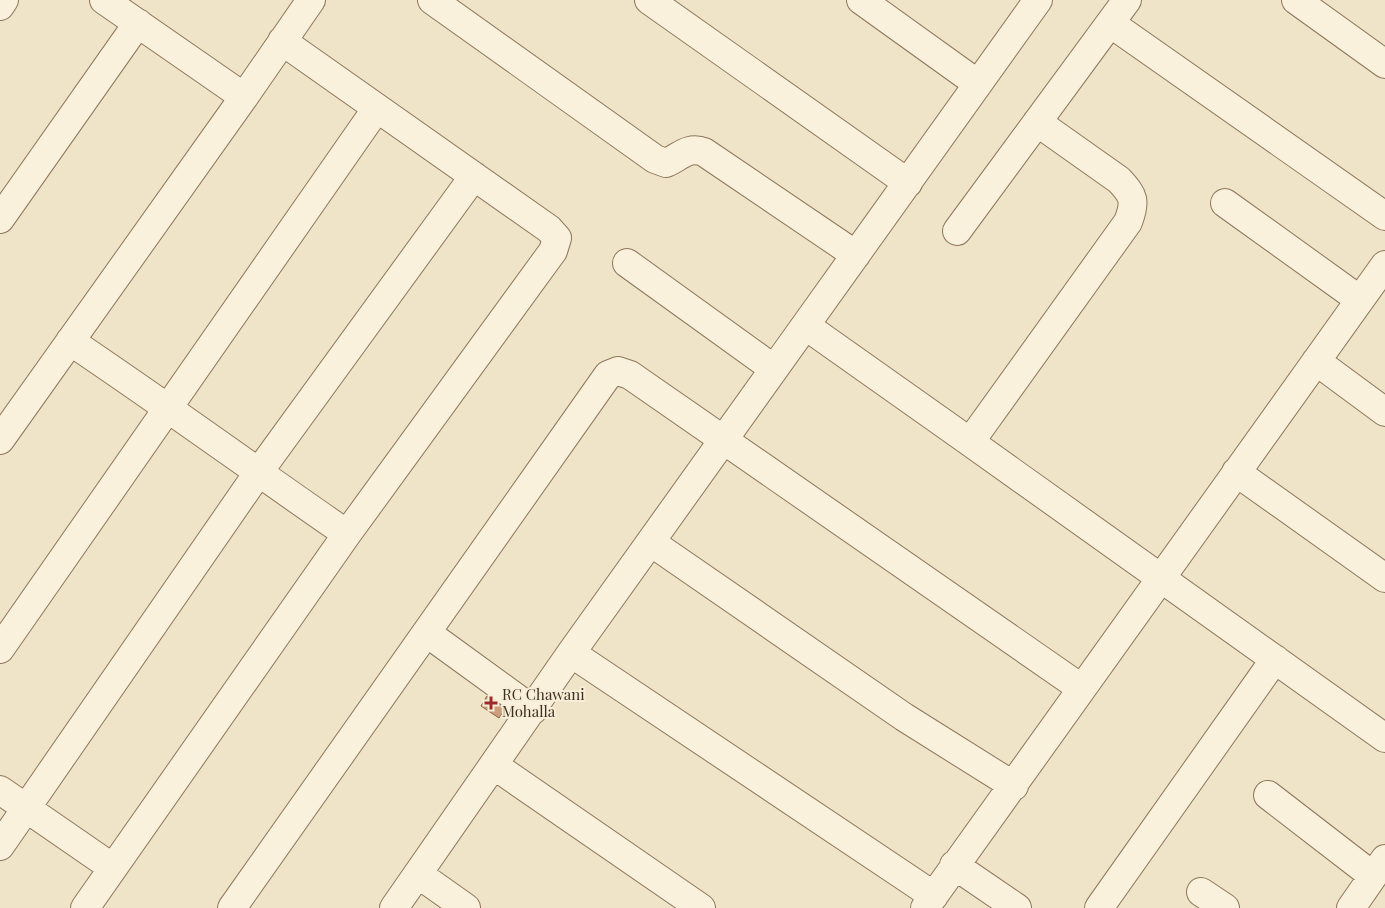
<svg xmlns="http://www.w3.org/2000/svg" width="1385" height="908" font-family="'Playfair Display',serif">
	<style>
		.building { fill: #cf9f7d; stroke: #8d5f41 }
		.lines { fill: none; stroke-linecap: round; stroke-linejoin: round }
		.minor-casing { stroke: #8d765c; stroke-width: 30 }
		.minor { stroke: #faf1dc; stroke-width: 28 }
		.poi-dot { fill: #9e2a2b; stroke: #f7eed8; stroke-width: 2 }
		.labels { text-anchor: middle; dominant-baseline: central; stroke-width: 4; stroke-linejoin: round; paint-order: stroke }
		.poi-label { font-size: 15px; fill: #3d2e20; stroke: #f7eed8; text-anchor: start }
	</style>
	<rect width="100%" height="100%" fill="#f0e4c8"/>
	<path class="building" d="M 487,696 L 506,708 L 499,718 L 481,706 Z"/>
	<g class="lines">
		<g class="minor-casing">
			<path id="minor" d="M 432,0 L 655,159 L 666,163 C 680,157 688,146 704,152 L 856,255
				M 649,0 L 908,183
				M 861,0 L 978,84
				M 1296,0 L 1385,64
				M 0,6 L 4,0
				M 1110,23 L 1385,216
				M 244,97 L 311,0
				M 1037,122 L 1119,180 C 1134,196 1136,201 1128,222 L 970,442 L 1385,738
				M 1225,203 L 1360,300
				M 0,219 L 138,23
				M 957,231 L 1127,0
				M 627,263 L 774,369
				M 806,326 L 970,442
				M 70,341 C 164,404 254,470 347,534
				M 1316,361 L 1385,412
				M 0,440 L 244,97 L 104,0
				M 1236,472 L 1385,578
				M 652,543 L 904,717 L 1014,786
				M 427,633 L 533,710
				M 0,649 L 377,108
				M 571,653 L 934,896
				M 495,766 L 701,908
				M 0,790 L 113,868
				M 1268,795 L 1373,876
				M 0,846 L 258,473 L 474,176
				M 954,865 L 1017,908
				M 418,874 L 466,908
				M 1201,892 L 1225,908
				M 85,908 L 347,534 L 553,251 L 557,238 L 549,229 L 282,41
				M 232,908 L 608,375 L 618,371 L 630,375 L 1081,688
				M 394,908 L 571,653 L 1038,0
				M 925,908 L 1385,265
				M 1099,908 L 1275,659
				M 1351,908 L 1385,859"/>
		</g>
		<use href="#minor" class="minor"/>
	</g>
	<path class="poi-dot" d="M488.5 695.5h5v5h5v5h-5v5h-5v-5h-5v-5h5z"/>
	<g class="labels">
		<g class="poi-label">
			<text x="502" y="694">RC Chawani<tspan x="502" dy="17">Mohalla</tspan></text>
		</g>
	</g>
</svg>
